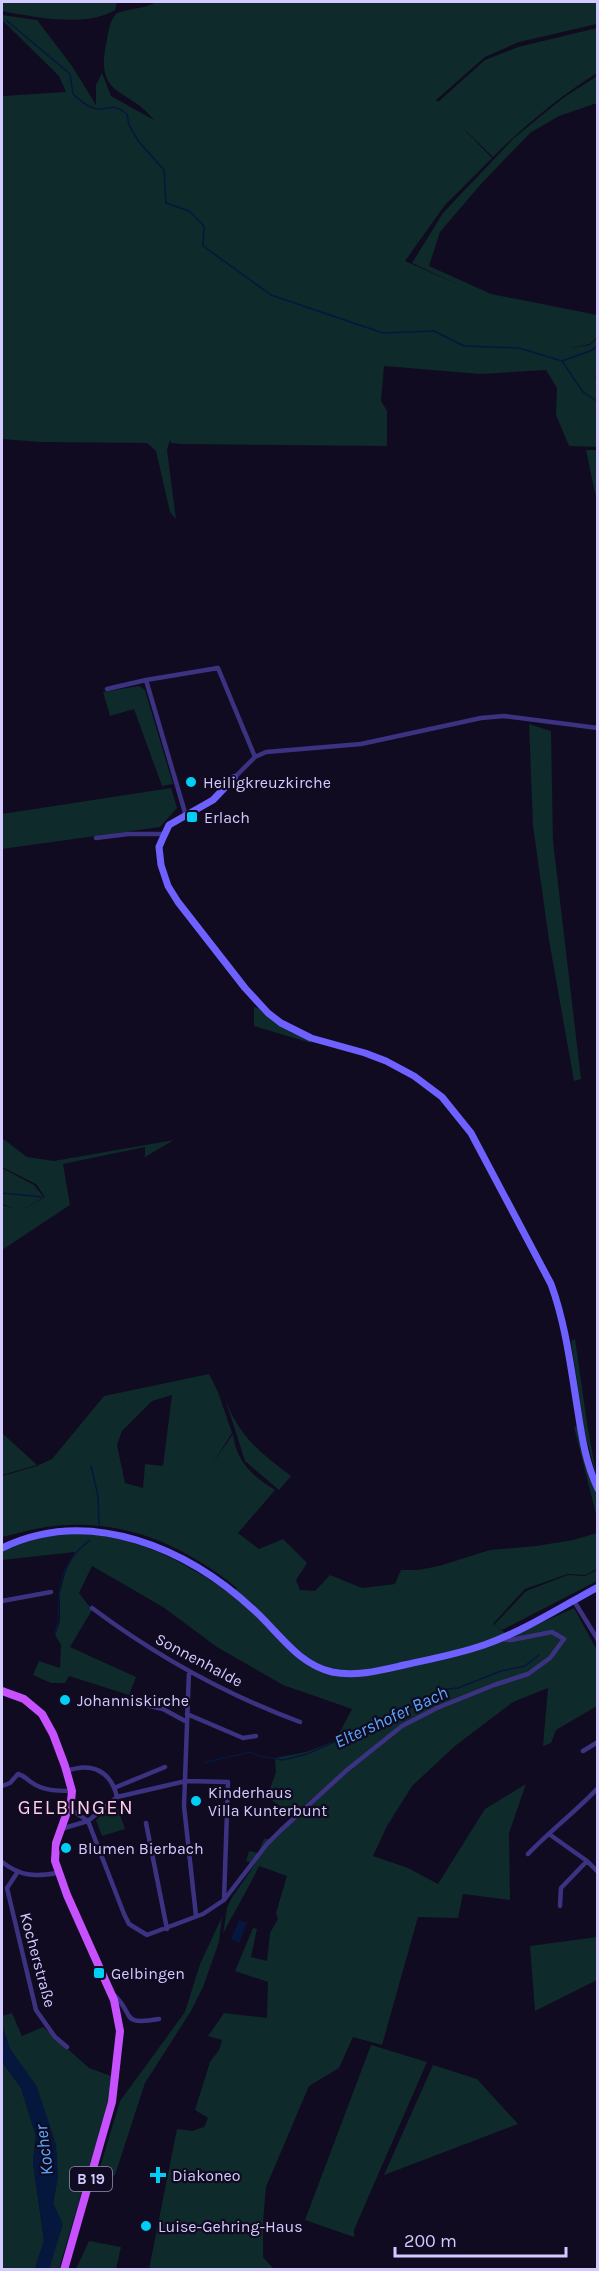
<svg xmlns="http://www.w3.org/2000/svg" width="599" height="2271" font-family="Karla,sans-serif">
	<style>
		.green { fill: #0e2a2a; fill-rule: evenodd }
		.water { fill: #06173e }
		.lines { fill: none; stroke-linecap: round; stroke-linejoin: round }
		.stream { stroke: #06173e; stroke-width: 1.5 }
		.street { stroke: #3b3382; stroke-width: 4.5 }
		.secondary { stroke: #6e61ff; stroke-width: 7 }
		.primary { stroke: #c851ff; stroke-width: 8 }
		.poi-dot { fill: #00cff5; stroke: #100b20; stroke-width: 2 }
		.labels { text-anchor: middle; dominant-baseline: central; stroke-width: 4.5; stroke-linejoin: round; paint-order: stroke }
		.shield { fill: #100b20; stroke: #9891bc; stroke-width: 1.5 }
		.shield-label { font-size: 15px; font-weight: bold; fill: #d3caff }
		.poi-label { font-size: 16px; fill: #d3caff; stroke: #100b20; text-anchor: start }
		.street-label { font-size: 16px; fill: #d3caff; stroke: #100b20 }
		.water-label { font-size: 18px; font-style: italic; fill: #58a8ff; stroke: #100b20 }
		.quarter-label { font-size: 20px; letter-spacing: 1.5px; fill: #ffccea; stroke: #100b20 }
	</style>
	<rect width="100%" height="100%" fill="#100b20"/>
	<path class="green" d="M 2,2 L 117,2 L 115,10 C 85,28 34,17 2,11 Z
		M 156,2 L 597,2 L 597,24 L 519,42 L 485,57 L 436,100 L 438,102 L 485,60 L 518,47 L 597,28 L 597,73 C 559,97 525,125 493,157 L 458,123 L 492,158 L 445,205 L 405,261 L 459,285 L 412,263 L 443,213 L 514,138 L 563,98 L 597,76 L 597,103 L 559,116 L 530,133 L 481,184 L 440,232 L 429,266 L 491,294 L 597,315 L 597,337 L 590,344 L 570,348 L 590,345 L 597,338 L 597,378 L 593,374 L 597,379 L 597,447 L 569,446 L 556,415 L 557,388 L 546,370 L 480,374 L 384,366 L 381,401 L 387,411 L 387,446 L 180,444 L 171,443 L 170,440 L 167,450 L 176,519 L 170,512 L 156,451 L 147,443 L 40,442 L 2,439 L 2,96 L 66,92 L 59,76 L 2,20 L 2,15 L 37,20 L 72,66 L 96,105 L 96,85 L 102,73 L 111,96 L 154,120 C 129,87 93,99 107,40 C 108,33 110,20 116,14 C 123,9 145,9 156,2 Z
		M 586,450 L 597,450 L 597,493 L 595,493 Z
		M 139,686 L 145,690 L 173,784 L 162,786 L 134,709 L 110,716 L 103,692 Z
		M 529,724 L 551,731 L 553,841 L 581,1079 L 574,1081 L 549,940 L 533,826 Z
		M 171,788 L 177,808 L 160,827 L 2,849 L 2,814 Z
		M 254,1007 L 258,1008 L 281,1026 L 292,1033 L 308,1039 L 311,1043 L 254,1026 Z
		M 2,1138 L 27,1157 L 54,1161 L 174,1140 L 145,1157 L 145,1147 L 63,1164 L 70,1205 L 2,1250 L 2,1205 L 15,1209 L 2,1204 L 2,1168 L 34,1185 L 44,1197 L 19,1212 L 45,1197 L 36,1184 L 2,1167 Z
		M 575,1339 L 587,1423 L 597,1479 L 584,1429 L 571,1341 Z
		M 209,1374 L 218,1392 L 232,1433 L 213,1463 L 233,1434 C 236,1461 252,1476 275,1490 L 238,1533 L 259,1549 L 283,1539 L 307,1563 L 296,1580 L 300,1590 L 315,1591 L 330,1575 L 362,1588 L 395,1584 L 401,1570 L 419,1570 L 439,1566 L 490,1550 L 536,1546 L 573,1540 L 597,1533 L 597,1569 L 585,1575 L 568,1574 L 525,1589 L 493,1624 L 494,1625 L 526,1591 L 568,1575 L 585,1576 L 597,1570 L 597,1581 L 502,1630 L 495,1625 L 510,1637 L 574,1608 L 597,1650 L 597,1706 L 556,1730 L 551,1743 L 543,1746 L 548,1688 L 513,1702 L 455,1746 L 412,1786 L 387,1826 L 373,1856 L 408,1868 L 438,1884 L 485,1809 L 526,1784 L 509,1833 L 510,1900 L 463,1894 L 458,1918 L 418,1917 L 382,2045 L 353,2037 L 339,2068 L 309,2086 L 266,2187 L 263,2222 L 263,2257 L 274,2269 L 149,2269 L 177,2129 L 192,2131 L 204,2127 L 208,2118 L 195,2110 L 210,2062 L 219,2050 L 222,2040 L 208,2036 L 224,2013 L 267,2018 L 268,1982 L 235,1971 L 253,1928 L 257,1929 L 251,1957 L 267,1961 L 270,1933 L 278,1919 L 276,1913 L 287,1876 L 259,1866 C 248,1890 235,1910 223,1934 L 227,1908 L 231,1899 L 255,1864 L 246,1861 L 249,1851 L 258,1853 L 264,1839 L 270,1839 L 348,1772 L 344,1771 L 293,1815 L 267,1797 L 276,1772 L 275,1758 L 306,1752 L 335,1741 L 352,1709 L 283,1685 L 217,1647 L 163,1607 L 92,1566 L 79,1593 L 92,1610 L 70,1647 L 136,1677 L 129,1695 L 69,1676 L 65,1683 L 51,1683 L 33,1675 L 39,1661 L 60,1668 L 61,1645 L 55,1635 L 60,1621 L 60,1593 L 65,1573 L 75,1552 L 2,1560 L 2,1551 C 19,1545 36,1537 55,1535 C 121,1528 179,1557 231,1594 L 237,1588 C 180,1543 121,1517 46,1527 C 31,1529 16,1534 2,1537 L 2,1476 L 37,1466 L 52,1459 L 104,1396 ZM 172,1395 L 163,1466 L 145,1464 L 143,1488 L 125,1483 L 117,1445 L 122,1431 L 152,1401 Z
		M 218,1376 C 223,1390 227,1407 235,1420 C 248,1444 270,1460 291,1476 L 279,1490 L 245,1461 Z
		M 578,1426 L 597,1491 L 597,1518 L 574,1427 Z
		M 2,1433 L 37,1465 L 2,1475 Z
		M 116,1803 L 125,1829 L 102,1836 L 96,1820 Z
		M 222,1917 L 219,1942 L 203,1987 L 191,2011 L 145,2083 L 115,2175 L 95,2184 L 120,2101 L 185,2012 L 200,1964 Z
		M 597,1937 L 597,1980 L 535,2011 L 530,1946 Z
		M 12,2013 L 22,2036 L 43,2027 L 89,2068 L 114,2077 L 107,2106 L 59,2269 L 49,2269 L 62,2224 L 53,2203 L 58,2176 L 37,2087 L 10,2049 L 2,2025 L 2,2016 Z
		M 371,2045 L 427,2062 L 354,2230 L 354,2237 L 305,2220 Z
		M 2,2062 L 21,2088 L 36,2136 L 33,2162 L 44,2241 L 35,2269 L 2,2269 Z
		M 433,2065 L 477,2079 L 518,2124 L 384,2175 Z
		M 89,2241 L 121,2247 L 116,2269 L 76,2269 Z"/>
	<path class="water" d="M 239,1920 L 247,1923 L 239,1943 L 231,1939 Z
		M 2,2025 L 10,2049 L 37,2087 L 56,2144 L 58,2176 L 53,2203 L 63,2224 L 49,2269 L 35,2269 L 44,2240 L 33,2162 L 36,2136 L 21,2088 L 2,2061 Z"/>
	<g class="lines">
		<path class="stream" d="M 2,9 L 2,10
			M 6,20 L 70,74 L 73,94 C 80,100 89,109 99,109 C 114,108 113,104 127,114 L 129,125 L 139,142 L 164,170 L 166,203 L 189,211 L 204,226 L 203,246 L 271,295 L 383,333 L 434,331 L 464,346 L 519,348 L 562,361 L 590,351 L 598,346
			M 562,361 L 583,392 L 598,402
			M 2,1193 L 42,1197
			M 91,1466 L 98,1496 L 99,1525
			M 55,1634 C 60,1619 58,1611 59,1597 C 60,1573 71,1554 90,1540
			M 204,1763 C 220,1758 235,1756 251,1752 L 259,1756 L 283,1760 L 307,1754 L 334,1742 L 350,1739 L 393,1713 L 408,1709 L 441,1690 L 458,1688 L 501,1671 L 525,1666 L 539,1655"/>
		<path class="street" d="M 107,689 L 146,680
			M 234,778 L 255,757 L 266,752 L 361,744 L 481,718 L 504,716 L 598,728
			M 186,816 L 146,680 L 218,668 L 255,757
			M 96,838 L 128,834 L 164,834
			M 2,1601 L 51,1592
			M 574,1601 L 598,1640
			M 92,1608 C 155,1655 227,1695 300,1722
			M 189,1671 L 184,1806 L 196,1916
			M 131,1702 L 163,1709 L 187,1722
			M 187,1714 L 243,1738 L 256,1736
			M 583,1751 L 598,1742
			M 67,1771 C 92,1762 111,1771 117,1797
			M 2,1786 L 10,1783 L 18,1774 C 25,1776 26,1779 31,1782 C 43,1791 58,1791 72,1791
			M 114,1788 L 165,1767
			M 70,1809 L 88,1821 L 124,1914 L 129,1924 L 147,1935 L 203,1914 L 224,1900 L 267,1844 L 280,1831 L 347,1770 L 402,1726 L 437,1708 L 494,1685 L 528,1674 L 550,1658 L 564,1639 L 552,1632 L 511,1640 L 502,1639
			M 146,1823 L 167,1929
			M 61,1829 L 88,1821 L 117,1797 L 186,1781 L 228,1782 L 224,1900
			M 549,1834 L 587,1861 L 598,1872
			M 528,1854 C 550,1831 575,1812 598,1788
			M 2,1862 C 20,1876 34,1877 57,1873
			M 17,1873 L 7,1888 L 36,2010 L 55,2037 L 67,2047
			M 560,1906 L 561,1888 L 587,1861
			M 113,1994 C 136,2014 118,2026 159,2019"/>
		<path class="secondary" d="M 234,778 L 213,800 L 169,825 L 162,840 L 159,847 L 161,865 L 168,886 L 178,902 L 245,988 L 268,1013 L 281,1023 L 311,1038 L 365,1053 L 386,1061 L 414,1076 L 442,1097 L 471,1133 L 551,1284 C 566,1325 571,1369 578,1412 C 582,1438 586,1464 598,1489
			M 2,1548 C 90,1505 189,1549 255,1611 C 280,1634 298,1664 332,1672 C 356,1677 382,1670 404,1665 C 431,1659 458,1654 484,1645 C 524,1631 561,1607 598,1587"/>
		<path class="primary" d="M 2,1691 L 24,1699 L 42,1714 L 53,1734 L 65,1766 L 72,1791 L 71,1801 L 56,1843 L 55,1861 L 67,1895 L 114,2000 L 120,2031 L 112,2102 L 64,2270"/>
	</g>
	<g class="poi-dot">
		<circle cx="191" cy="782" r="6"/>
		<rect x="186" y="811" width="12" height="12" rx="3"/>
		<circle cx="65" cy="1700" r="6"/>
		<circle cx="196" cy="1801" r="6"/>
		<circle cx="66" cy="1848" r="6"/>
		<rect x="93" y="1967" width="12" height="12" rx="3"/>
		<path d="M155 2166h6v6h6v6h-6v6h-6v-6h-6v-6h6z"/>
		<circle cx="146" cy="2226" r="6"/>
	</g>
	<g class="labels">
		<rect class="shield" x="70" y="2167" width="42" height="24" rx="4.5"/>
		<g class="shield-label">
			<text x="91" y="2179">B 19</text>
		</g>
		<g class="poi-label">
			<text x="203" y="782">Heiligkreuzkirche</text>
			<text x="204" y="817">Erlach</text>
			<text x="77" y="1700">Johanniskirche</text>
			<text x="208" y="1792">Kinderhaus<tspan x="208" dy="18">Villa Kunterbunt</tspan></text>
			<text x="78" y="1848">Blumen Bierbach</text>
			<text x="111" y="1973">Gelbingen</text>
			<text x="172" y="2175">Diakoneo</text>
			<text x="158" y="2226">Luise-Gehring-Haus</text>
		</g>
		<g class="street-label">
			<text transform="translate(199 1660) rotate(28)">Sonnenhalde</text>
			<text transform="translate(38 1960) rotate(75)">Kocherstraße</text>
		</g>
		<g class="water-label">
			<text transform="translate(391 1717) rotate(-25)">Eltershofer Bach</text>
			<text transform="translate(44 2150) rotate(-97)">Kocher</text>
		</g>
		<g class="quarter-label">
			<text x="76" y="1807">GELBINGEN</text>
		</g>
	</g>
	<rect width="599" height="2271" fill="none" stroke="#d3caff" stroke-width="6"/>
	<path d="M395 2247v9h171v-9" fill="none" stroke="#d3caff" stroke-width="3"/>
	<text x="404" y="2247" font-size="18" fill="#d3caff" stroke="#100b20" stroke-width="4.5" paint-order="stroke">200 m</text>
</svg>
